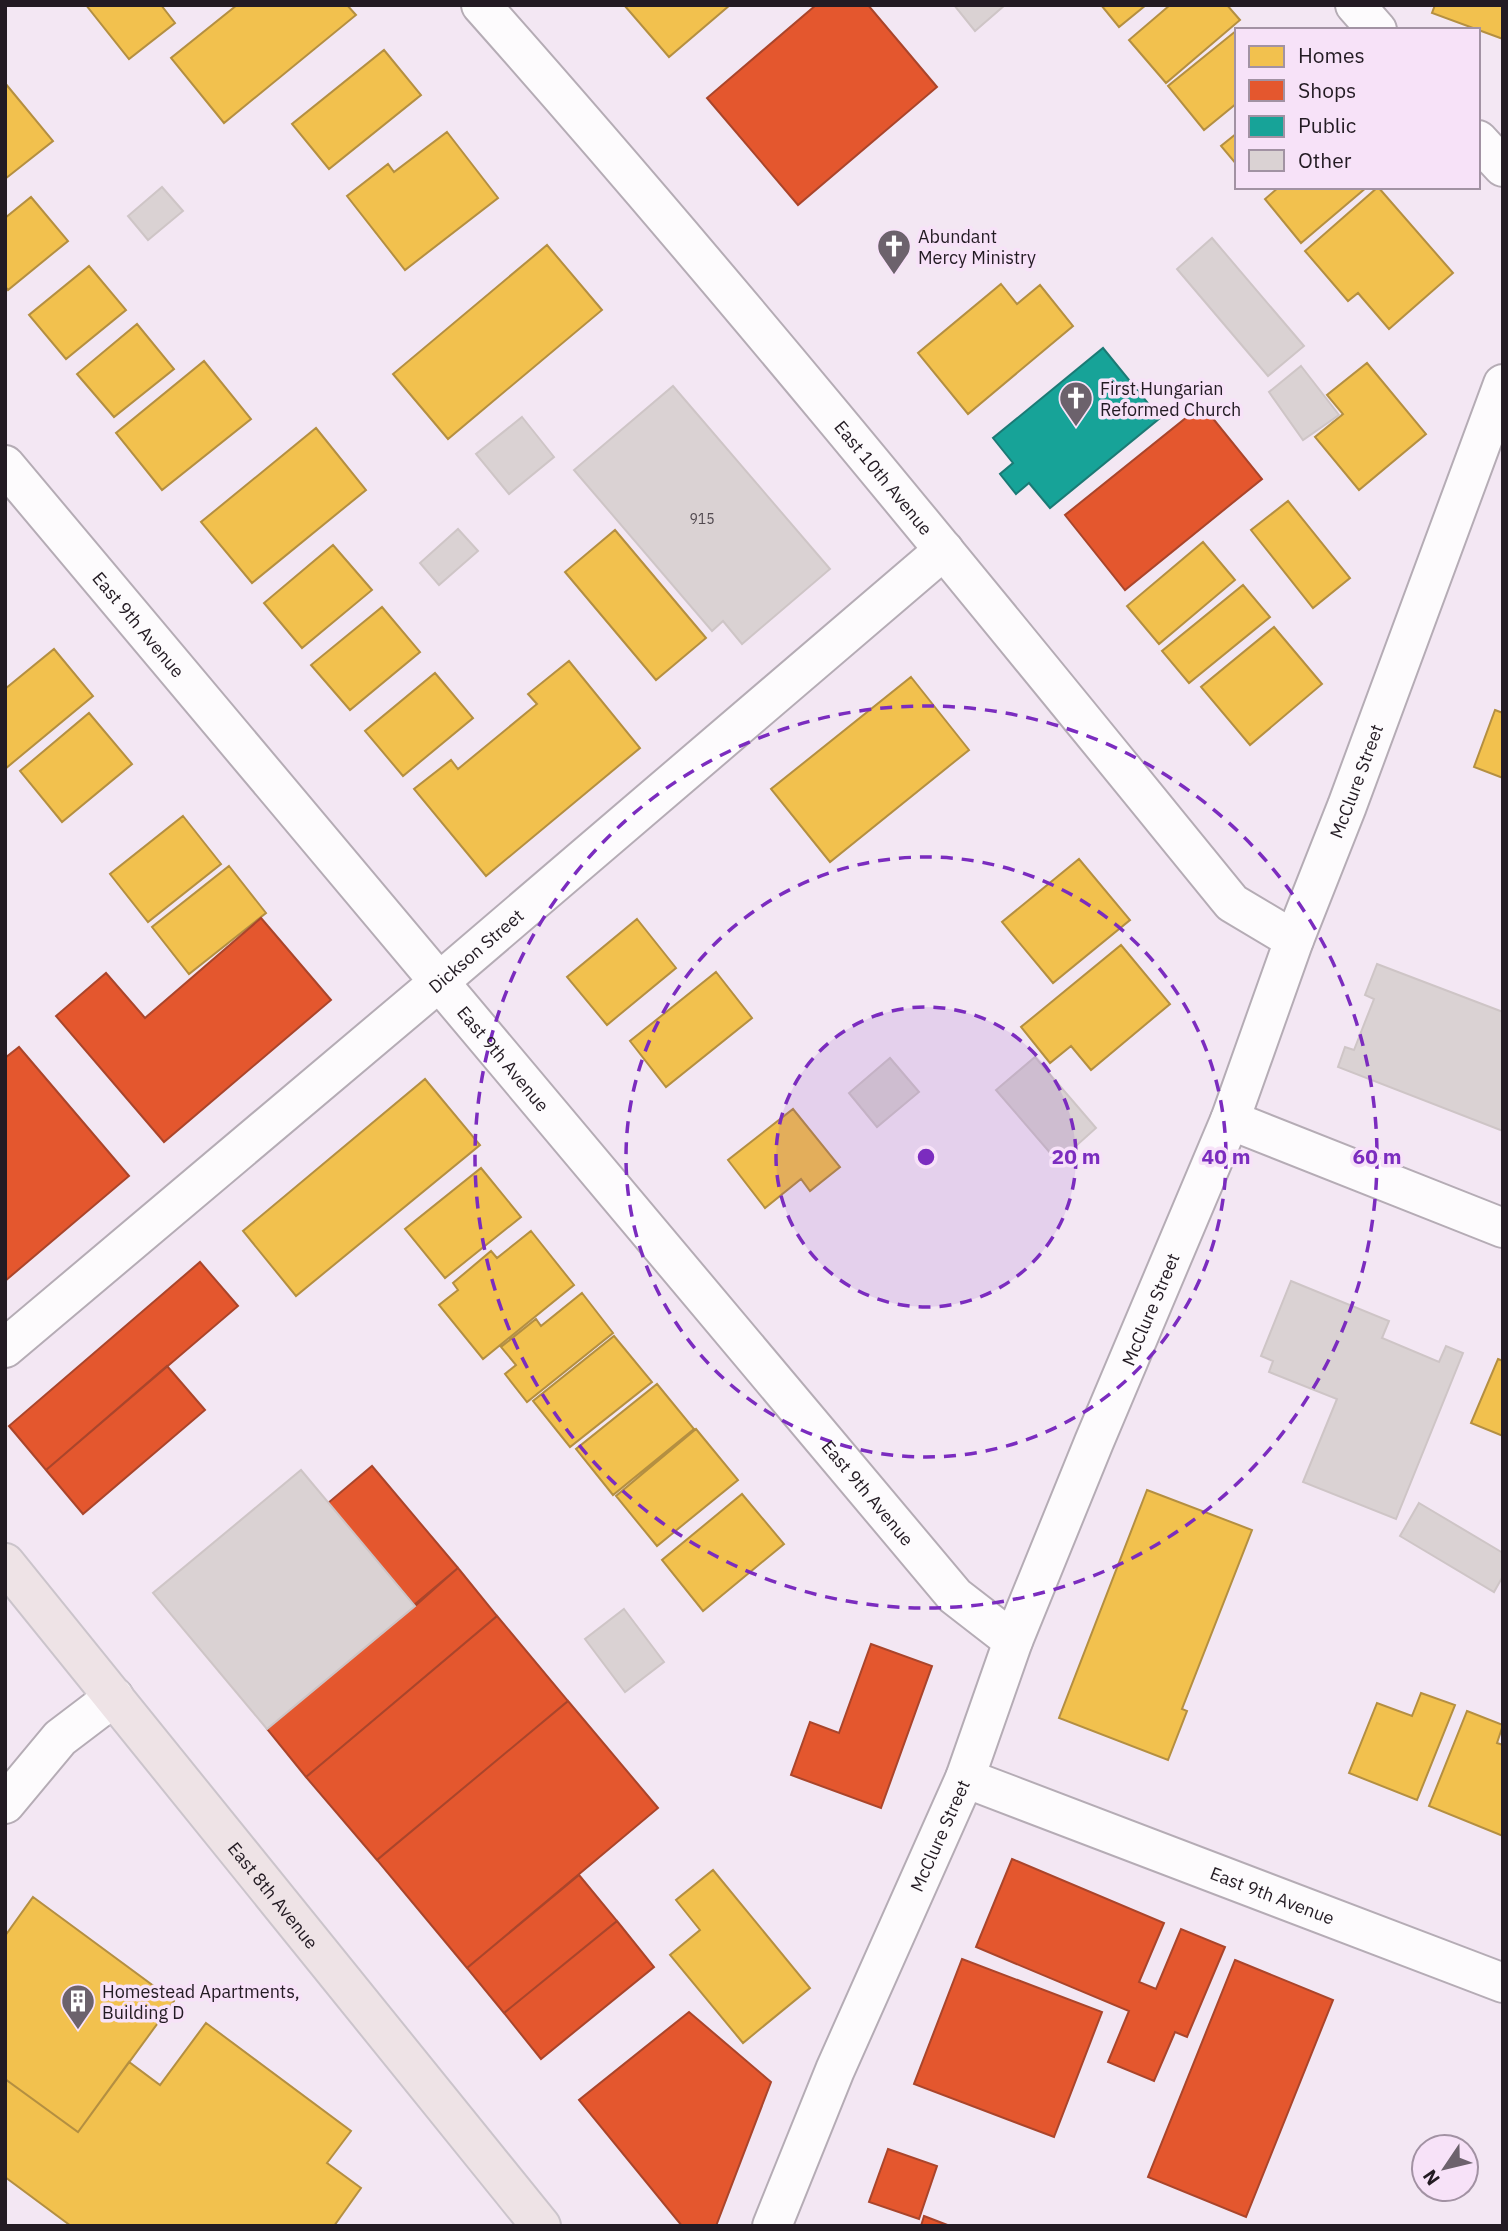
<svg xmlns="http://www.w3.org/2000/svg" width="1508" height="2231" font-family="'IBM Plex Sans',sans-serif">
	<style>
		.homes { fill: #f2c14e; stroke: #b48f41; stroke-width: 2 }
		.shops { fill: #e4572e; stroke: #aa452b; stroke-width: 2 }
		.public { fill: #17a398; stroke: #1b7a75; stroke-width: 2 }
		.building { fill: #dad2d3; stroke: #cec5c6; stroke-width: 2 }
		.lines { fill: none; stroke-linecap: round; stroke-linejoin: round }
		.minor-casing { stroke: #b5acb5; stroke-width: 42 }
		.primary-casing { stroke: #cbc4cb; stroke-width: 42 }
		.minor { stroke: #fdfbfd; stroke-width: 38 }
		.primary { stroke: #eee3e6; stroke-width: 38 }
		.ring { fill: none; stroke: #7b2cbf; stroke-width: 3.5; stroke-dasharray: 12 9 }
		.labels { text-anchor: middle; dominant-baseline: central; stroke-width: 7; stroke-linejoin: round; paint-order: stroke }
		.number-label { font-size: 14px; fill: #51494f }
		.poi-label { font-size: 18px; fill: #231b23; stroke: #f7e2f8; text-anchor: start }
		.street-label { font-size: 18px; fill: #231b23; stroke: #f7e2f8 }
		.centre { fill: #7b2cbf; stroke: #f7e2f8; stroke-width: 3.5 }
		.ring-label { font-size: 21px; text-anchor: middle; font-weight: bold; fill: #7b2cbf; stroke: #f7e2f8; stroke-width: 7; stroke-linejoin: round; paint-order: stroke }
	</style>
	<rect width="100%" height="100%" fill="#f3e7f3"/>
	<path class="homes" d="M 86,5 L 161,5 L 175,23 L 129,59 Z
		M 237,5 L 347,5 L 356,15 L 224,123 L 171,58 Z
		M 624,5 L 730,5 L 669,57 Z
		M 1101,5 L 1146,5 L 1119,27 Z
		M 1170,5 L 1227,5 L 1240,20 L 1166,83 L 1129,40 Z
		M 1435,5 L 1503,5 L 1503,39 L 1432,13 Z
		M 1237,30 L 1237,103 L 1204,130 L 1168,86 Z
		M 384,50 L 421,95 L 329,169 L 292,124 Z
		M 5,83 L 53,141 L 5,179 Z
		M 447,132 L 498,198 L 405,270 L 347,196 L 388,164 L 394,172 Z
		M 1237,133 L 1237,165 L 1221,146 Z
		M 1279,187 L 1367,187 L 1301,243 L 1265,199 Z
		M 1378,187 L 1453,273 L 1389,329 L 1358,293 L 1348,301 L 1305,251 Z
		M 31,197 L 68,241 L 8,290 L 5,286 L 5,218 Z
		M 547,245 L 602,310 L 448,439 L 393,374 Z
		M 89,266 L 126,310 L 66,359 L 29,315 Z
		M 1001,284 L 1017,304 L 1040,285 L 1073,326 L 968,414 L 918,353 Z
		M 137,324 L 174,369 L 114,417 L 77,374 Z
		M 204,361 L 251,419 L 162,490 L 116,433 Z
		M 1367,363 L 1426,434 L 1359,490 L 1315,437 L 1343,414 L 1327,395 Z
		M 316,428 L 366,490 L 252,583 L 201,522 Z
		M 1288,501 L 1350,578 L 1313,608 L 1251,530 Z
		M 615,530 L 706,638 L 656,680 L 565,572 Z
		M 1203,542 L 1235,580 L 1159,644 L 1127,606 Z
		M 333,545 L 372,590 L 302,648 L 264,603 Z
		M 1243,585 L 1270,617 L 1189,683 L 1162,651 Z
		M 382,607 L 420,652 L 350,710 L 311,665 Z
		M 1274,627 L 1322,684 L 1250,745 L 1201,687 Z
		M 54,649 L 93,696 L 5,769 L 5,689 Z
		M 569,661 L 640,748 L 486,876 L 414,789 L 451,760 L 458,769 L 537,704 L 528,694 Z
		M 435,673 L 473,718 L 403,776 L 365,731 Z
		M 911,677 L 969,750 L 830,862 L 771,789 Z
		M 1495,710 L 1503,713 L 1503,778 L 1474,767 Z
		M 89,713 L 132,764 L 62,822 L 20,771 Z
		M 183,816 L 221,864 L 148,922 L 110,874 Z
		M 1079,859 L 1130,920 L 1053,983 L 1002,922 Z
		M 229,866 L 266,913 L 189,974 L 152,927 Z
		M 637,919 L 676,968 L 607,1025 L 567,977 Z
		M 1121,945 L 1170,1004 L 1091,1070 L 1071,1046 L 1050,1063 L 1021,1027 Z
		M 716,972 L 752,1018 L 666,1087 L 630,1041 Z
		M 425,1079 L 480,1145 L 296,1296 L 243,1231 Z
		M 793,1109 L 840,1167 L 810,1191 L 801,1179 L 765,1208 L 728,1160 Z
		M 481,1168 L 521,1217 L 445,1278 L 405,1229 Z
		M 531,1231 L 574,1285 L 483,1359 L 439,1305 L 458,1290 L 453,1283 L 491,1251 L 497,1258 Z
		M 582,1293 L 613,1333 L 527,1402 L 505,1374 L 516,1365 L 501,1347 L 536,1319 L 541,1326 Z
		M 614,1336 L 652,1382 L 570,1447 L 533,1401 Z
		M 1498,1359 L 1503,1361 L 1503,1436 L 1471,1423 Z
		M 657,1384 L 694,1429 L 613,1495 L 576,1449 Z
		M 696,1429 L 738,1480 L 657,1546 L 616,1496 Z
		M 1147,1490 L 1252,1530 L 1182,1709 L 1187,1711 L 1168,1760 L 1059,1718 Z
		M 742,1494 L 784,1544 L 703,1611 L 662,1560 Z
		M 1421,1693 L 1455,1705 L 1417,1800 L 1349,1773 L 1377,1703 L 1412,1716 Z
		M 1467,1711 L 1503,1725 L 1497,1743 L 1503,1745 L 1503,1836 L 1429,1806 Z
		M 713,1870 L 810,1988 L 743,2043 L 670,1955 L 700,1930 L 676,1900 Z
		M 33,1897 L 174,2001 L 78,2132 L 5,2079 L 5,1936 Z
		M 206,2023 L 351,2131 L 327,2163 L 361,2188 L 334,2226 L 71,2226 L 5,2177 L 5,2079 L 78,2132 L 129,2062 L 160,2085 Z"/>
	<path class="shops" d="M 816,5 L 868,5 L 937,87 L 798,205 L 707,98 Z
		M 1202,405 L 1262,479 L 1125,590 L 1065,515 Z
		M 261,918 L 331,1000 L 164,1142 L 56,1016 L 106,973 L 145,1018 Z
		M 19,1047 L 129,1176 L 5,1281 L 5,1058 Z
		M 200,1262 L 238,1306 L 46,1470 L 9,1426 Z
		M 167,1366 L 205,1410 L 83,1514 L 46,1470 Z
		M 372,1466 L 458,1568 L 415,1606 L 328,1503 Z
		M 458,1568 L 497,1616 L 306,1777 L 267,1729 Z
		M 497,1616 L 568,1701 L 377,1860 L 306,1777 Z
		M 871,1644 L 932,1666 L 881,1808 L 791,1775 L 810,1722 L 839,1733 Z
		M 568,1701 L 658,1808 L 467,1968 L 377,1860 Z
		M 1012,1859 L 1164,1923 L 1139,1982 L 1156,1989 L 1181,1929 L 1225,1947 L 1187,2037 L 1175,2032 L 1154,2081 L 1108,2062 L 1129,2011 L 976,1947 Z
		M 579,1875 L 617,1921 L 504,2013 L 467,1968 Z
		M 617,1921 L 654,1967 L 541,2059 L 504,2013 Z
		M 962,1959 L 1102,2012 L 1054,2137 L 914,2084 Z
		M 1235,1960 L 1333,2000 L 1246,2217 L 1148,2177 Z
		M 689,2012 L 771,2082 L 716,2226 L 682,2226 L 579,2100 Z
		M 888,2149 L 937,2166 L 919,2219 L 869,2202 Z
		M 924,2216 L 950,2226 L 921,2226 Z"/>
	<path class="public" d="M 1103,348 L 1160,418 L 1050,508 L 1029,483 L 1016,494 L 1000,474 L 1013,463 L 993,438 Z"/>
	<path class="building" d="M 954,5 L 1005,5 L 975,31 Z
		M 162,187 L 183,211 L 148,240 L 128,216 Z
		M 1212,238 L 1304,346 L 1268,376 L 1177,269 Z
		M 1301,366 L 1339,415 L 1303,440 L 1269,392 Z
		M 673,386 L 830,569 L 742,644 L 723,621 L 712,631 L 574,470 Z
		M 522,417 L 554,457 L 509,494 L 476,454 Z
		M 458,529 L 478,551 L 439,585 L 420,563 Z
		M 1377,964 L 1503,1012 L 1503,1131 L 1338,1067 L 1345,1047 L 1354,1050 L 1374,999 L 1365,995 Z
		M 1035,1057 L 1096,1128 L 1058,1162 L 996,1090 Z
		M 890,1058 L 919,1092 L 877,1127 L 849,1093 Z
		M 1291,1281 L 1389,1321 L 1382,1338 L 1439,1362 L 1446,1346 L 1463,1353 L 1396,1519 L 1303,1482 L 1337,1399 L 1269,1372 L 1273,1361 L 1261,1356 Z
		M 301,1470 L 415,1606 L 267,1729 L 153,1593 Z
		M 1419,1503 L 1503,1553 L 1503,1576 L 1494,1592 L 1400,1536 Z
		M 624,1609 L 664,1662 L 625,1692 L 585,1639 Z"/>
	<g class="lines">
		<g class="minor-casing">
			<g id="minor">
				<path id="s1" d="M 481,5 C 740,297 985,600 1232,903 L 1294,940"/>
				<path d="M 1355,5 L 1377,30"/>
				<path d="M 1478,140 L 1503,167"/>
				<path id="s2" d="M 5,465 L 955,1596 L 1013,1641"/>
				<path d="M 1230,1120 L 1503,1228"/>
				<path id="s3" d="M 5,1348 L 439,982 L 944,550"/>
				<path id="s4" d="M 965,1778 L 1503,1983"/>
				<path d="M 5,1804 L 60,1738 L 114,1697"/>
				<path id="s5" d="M 772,2226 L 835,2070 L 965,1778 L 1013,1641 L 1094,1442 L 1230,1120 L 1294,940 L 1347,806 L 1503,384"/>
			</g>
		</g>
		<g class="primary-casing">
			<g id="primary">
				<path id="s6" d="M 5,1563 L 541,2226"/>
			</g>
		</g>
		<use href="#minor" class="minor"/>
		<use href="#primary" class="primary"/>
	</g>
	<circle cx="926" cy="1157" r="150" fill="#7b2cbf" fill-opacity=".12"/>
	<g class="ring">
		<circle cx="926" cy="1157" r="150"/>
		<circle cx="926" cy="1157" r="300"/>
		<circle cx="926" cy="1157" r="451"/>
	</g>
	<defs>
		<g id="church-pin" transform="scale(1.75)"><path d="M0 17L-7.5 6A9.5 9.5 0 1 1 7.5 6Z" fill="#6c626c" stroke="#f7e2f8"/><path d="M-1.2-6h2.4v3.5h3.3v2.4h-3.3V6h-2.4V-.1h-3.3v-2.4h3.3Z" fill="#fff"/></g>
		<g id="building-pin" transform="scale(1.75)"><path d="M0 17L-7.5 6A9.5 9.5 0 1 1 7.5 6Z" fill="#6c626c" stroke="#f7e2f8"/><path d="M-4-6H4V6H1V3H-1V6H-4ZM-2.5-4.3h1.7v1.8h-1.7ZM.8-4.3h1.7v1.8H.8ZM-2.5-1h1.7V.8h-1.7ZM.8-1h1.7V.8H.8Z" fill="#fff"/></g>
	</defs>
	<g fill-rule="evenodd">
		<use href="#church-pin" x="894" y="246"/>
		<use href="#church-pin" x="1076" y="398"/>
		<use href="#building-pin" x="78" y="2001"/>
	</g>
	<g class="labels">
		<g class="number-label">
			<text x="702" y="519">915</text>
		</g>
		<g class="poi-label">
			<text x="918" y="236">Abundant<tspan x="918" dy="21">Mercy Ministry</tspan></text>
			<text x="1100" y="388">First Hungarian<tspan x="1100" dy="21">Reformed Church</tspan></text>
			<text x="102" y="1991">Homestead Apartments,<tspan x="102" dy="21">Building D</tspan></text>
		</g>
		<g class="street-label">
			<text stroke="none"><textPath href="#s1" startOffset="621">East 10th Avenue</textPath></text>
			<text stroke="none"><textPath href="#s2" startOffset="208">East 9th Avenue</textPath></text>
			<text stroke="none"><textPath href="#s5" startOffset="1559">McClure Street</textPath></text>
			<text stroke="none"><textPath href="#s3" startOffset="616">Dickson Street</textPath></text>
			<text stroke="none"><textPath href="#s2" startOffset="775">East 9th Avenue</textPath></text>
			<text stroke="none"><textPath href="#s5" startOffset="992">McClure Street</textPath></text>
			<text stroke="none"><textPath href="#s2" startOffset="1342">East 9th Avenue</textPath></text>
			<text stroke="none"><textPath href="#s5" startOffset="425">McClure Street</textPath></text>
			<text stroke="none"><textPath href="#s6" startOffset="427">East 8th Avenue</textPath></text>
			<text stroke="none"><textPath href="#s4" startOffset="329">East 9th Avenue</textPath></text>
		</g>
	</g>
	<circle cx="926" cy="1157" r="10" class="centre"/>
	<g class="ring-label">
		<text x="1076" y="1164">20 m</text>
		<text x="1226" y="1164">40 m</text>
		<text x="1377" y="1164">60 m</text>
	</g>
	<rect width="1508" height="2231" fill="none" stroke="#231b23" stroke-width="14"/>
	<rect x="1235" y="28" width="245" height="161" fill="#f7e2f8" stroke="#a292a3" stroke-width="2"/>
	<rect x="1249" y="46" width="35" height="21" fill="#f2c14e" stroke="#a292a3" stroke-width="2"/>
	<text x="1298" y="63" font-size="21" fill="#231b23">Homes</text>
	<rect x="1249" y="80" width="35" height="21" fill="#e4572e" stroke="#a292a3" stroke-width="2"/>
	<text x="1298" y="98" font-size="21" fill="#231b23">Shops</text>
	<rect x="1249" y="116" width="35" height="21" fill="#17a398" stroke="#a292a3" stroke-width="2"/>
	<text x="1298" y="133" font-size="21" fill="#231b23">Public</text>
	<rect x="1249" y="150" width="35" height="21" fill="#dad2d3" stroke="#a292a3" stroke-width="2"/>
	<text x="1298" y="168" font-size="21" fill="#231b23">Other</text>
	<g transform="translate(1445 2168) rotate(235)"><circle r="33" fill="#f7e2f8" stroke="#a292a3" stroke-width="2"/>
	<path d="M0-5L12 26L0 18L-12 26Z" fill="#6c626c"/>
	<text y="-10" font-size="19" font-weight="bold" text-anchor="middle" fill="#231b23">N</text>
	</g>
</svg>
